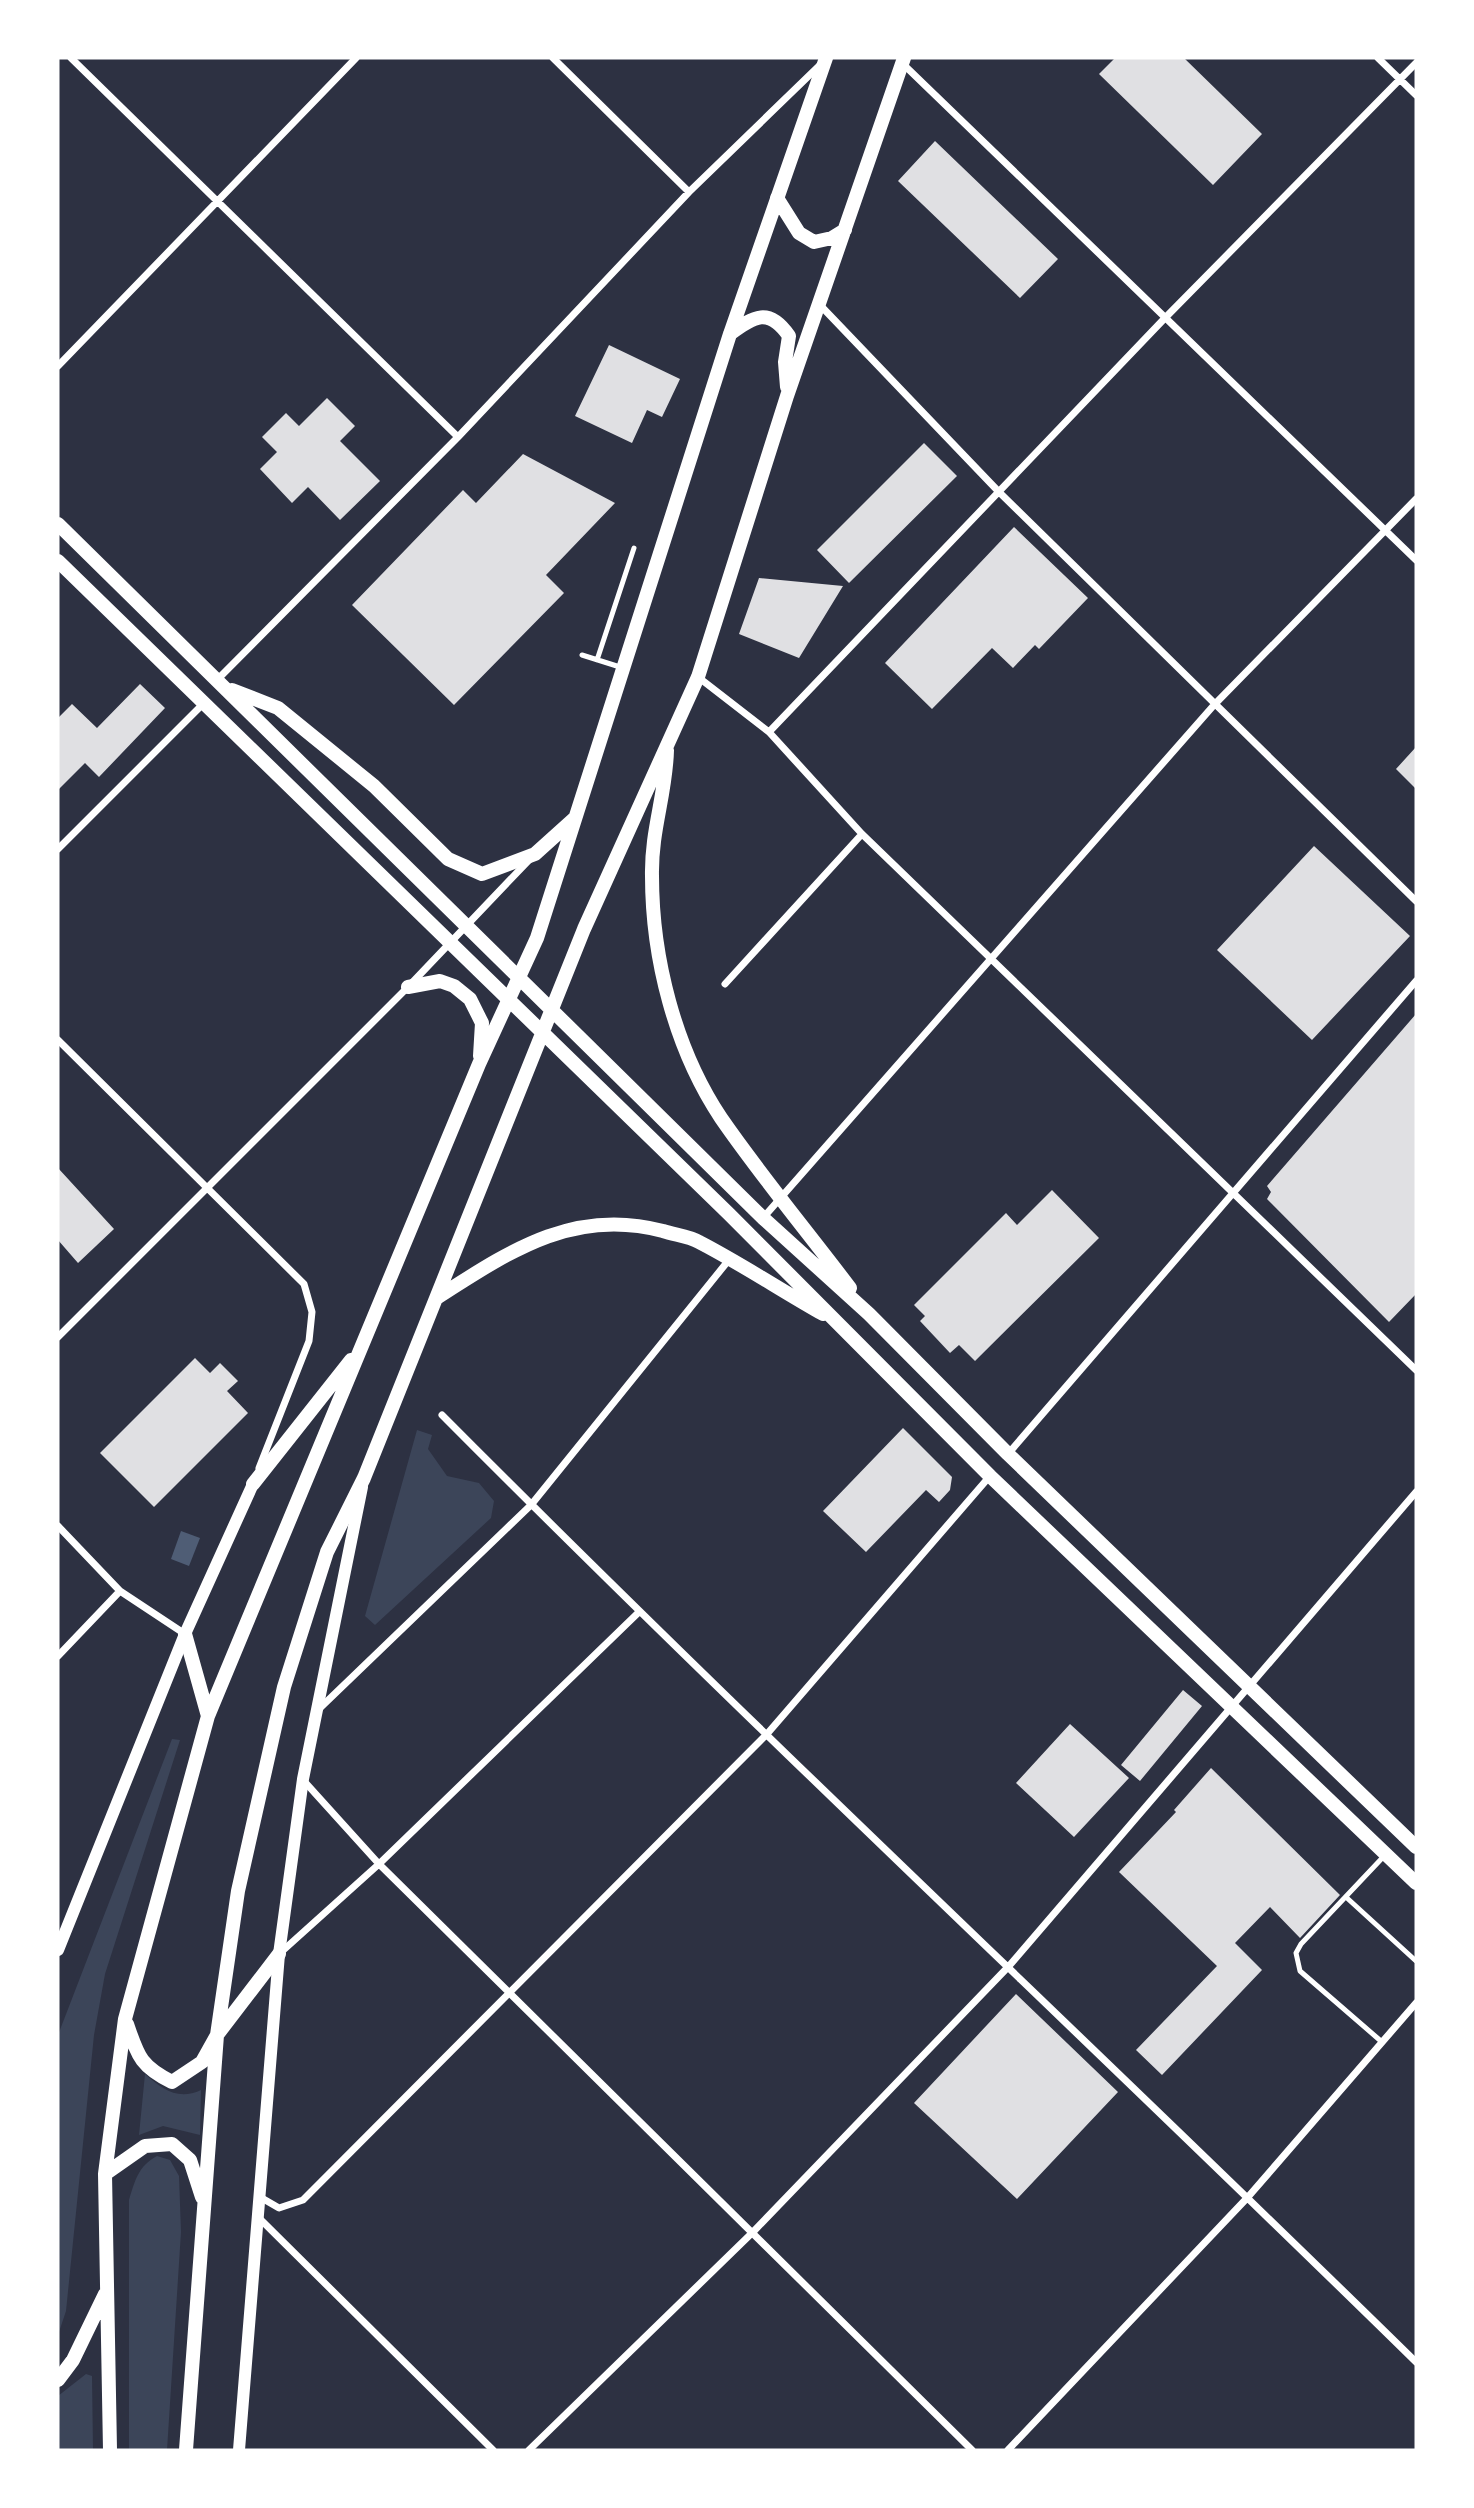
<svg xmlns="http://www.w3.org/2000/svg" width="1474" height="2508" font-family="Lora,serif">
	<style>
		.green { fill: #3c4559 }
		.water { fill: #4f5d75 }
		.building { fill: #e0e0e3 }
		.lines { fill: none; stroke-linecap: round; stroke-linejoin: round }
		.service { stroke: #fff; stroke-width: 5 }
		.minor { stroke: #fff; stroke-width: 7 }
		.tertiary { stroke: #fff; stroke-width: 12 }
		.secondary { stroke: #fff; stroke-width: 14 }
	</style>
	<rect width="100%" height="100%" fill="#2d3142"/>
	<path class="green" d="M 417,1430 L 432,1435 L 428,1449 L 447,1476 L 479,1483 L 494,1501 L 491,1518 L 375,1625 L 365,1616 Z
		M 172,1739 L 180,1740 L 105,1974 L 94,2035 L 66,2311 L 58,2335 L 58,2035 Z
		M 145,2074 C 162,2089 178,2101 201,2090 L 200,2135 L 163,2126 L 139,2135 Z
		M 157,2156 L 170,2160 L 179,2176 L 181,2232 L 167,2450 L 129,2450 L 129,2200 C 135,2181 138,2166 157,2156 Z
		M 86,2374 L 92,2376 L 93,2450 L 58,2450 L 58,2396 Z"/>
	<path class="water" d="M 181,1531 L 200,1538 L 189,1566 L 171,1559 Z"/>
	<path class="building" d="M 1115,58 L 1184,58 L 1262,134 L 1213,185 L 1099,74 Z
		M 935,141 L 1058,259 L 1020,298 L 898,181 Z
		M 609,345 L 680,379 L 662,417 L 647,410 L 632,443 L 575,416 Z
		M 327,398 L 355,426 L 340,441 L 380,481 L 340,520 L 308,487 L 292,503 L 260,469 L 277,452 L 262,437 L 286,413 L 299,426 Z
		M 924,443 L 957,476 L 849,583 L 817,550 Z
		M 523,454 L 615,503 L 546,575 L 564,593 L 454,705 L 352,605 L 463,490 L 476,503 Z
		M 1014,527 L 1088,598 L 1039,649 L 1035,645 L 1013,668 L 992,648 L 932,709 L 885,663 Z
		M 759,578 L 843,586 L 799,658 L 739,634 Z
		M 140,684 L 165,708 L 99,777 L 85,763 L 58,790 L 58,718 L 72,704 L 97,728 Z
		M 1416,747 L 1416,789 L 1396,769 Z
		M 1314,846 L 1410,936 L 1312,1040 L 1217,950 Z
		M 1416,1014 L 1416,1294 L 1389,1322 L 1267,1199 L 1271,1192 L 1267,1186 Z
		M 58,1168 L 114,1229 L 78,1263 L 58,1240 Z
		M 1052,1190 L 1099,1238 L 975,1361 L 959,1345 L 950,1353 L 920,1321 L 925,1316 L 914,1305 L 1006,1213 L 1017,1225 Z
		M 195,1358 L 210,1373 L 220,1363 L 238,1381 L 227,1391 L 248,1413 L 154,1507 L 100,1453 Z
		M 903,1428 L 952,1477 L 950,1490 L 939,1502 L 926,1490 L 866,1552 L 823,1511 Z
		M 1183,1690 L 1202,1706 L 1140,1781 L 1121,1765 Z
		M 1070,1724 L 1129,1778 L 1074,1837 L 1016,1783 Z
		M 1211,1768 L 1340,1895 L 1300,1938 L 1270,1907 L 1235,1943 L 1262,1970 L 1162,2075 L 1136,2050 L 1217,1966 L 1119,1872 L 1176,1812 L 1174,1810 Z
		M 1016,1994 L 1118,2092 L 1017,2199 L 914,2103 Z"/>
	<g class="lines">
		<path class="service" d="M 582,655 L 620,667
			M 597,660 L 634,548
			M 1347,1898 L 1416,1961
			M 1382,2042 L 1300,1971 L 1296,1953 L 1301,1944 L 1386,1854"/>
		<path class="minor" d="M 71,58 L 458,437
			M 553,58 L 689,192
			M 1378,58 L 1416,95
			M 903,64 L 1416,560
			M 820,305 L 999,492 L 1416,901
			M 58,366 L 356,58
			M 698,677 L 769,732 L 862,834 L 1416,1370
			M 217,680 L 458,437 L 689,192 L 820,65
			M 769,732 L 1164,319 L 1416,63
			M 58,849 L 204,703
			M 725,984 L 862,834
			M 58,1040 L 304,1284 L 312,1312 L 309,1341 L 259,1468
			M 763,1218 L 1214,705 L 1416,499
			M 58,1337 L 408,987 L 529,860
			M 442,1415 C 761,1736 1093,2045 1416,2362
			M 1008,1454 L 1416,981
			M 58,1526 L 120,1591 L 185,1634
			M 58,1656 L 120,1591
			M 320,1708 L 531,1505 L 728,1261
			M 303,1780 L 379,1864 L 972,2450
			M 279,1954 L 379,1864 L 639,1612
			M 260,2197 L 279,2208 L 303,2200 L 767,1734 L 990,1476
			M 258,2217 L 493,2450
			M 529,2450 L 753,2232 L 1009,1966 L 1416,1492
			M 1008,2450 L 1248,2197 L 1416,2003"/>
		<path class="tertiary" d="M 58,1950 L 185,1634 L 253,1484
			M 239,2450 L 279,1954 L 303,1779 L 362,1487"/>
		<path class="secondary" d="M 777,198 L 799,233 L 814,242 L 832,238 L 845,230
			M 730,334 C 754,316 769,307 789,336 L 785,362 L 787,387
			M 58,524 L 763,1218 L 869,1314 L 1008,1454 L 1416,1847
			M 58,561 L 729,1214 L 990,1476 L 1416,1883
			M 232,690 L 278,708 L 374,786 L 448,859 L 482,874 L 535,854 L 575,818
			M 667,750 C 666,794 651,830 652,876 C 652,958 675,1049 721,1118 C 761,1176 807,1231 850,1288
			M 408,987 L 440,981 L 454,986 L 470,999 L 482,1023 L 480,1056
			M 438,1297 C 510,1251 574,1207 663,1231 C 675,1235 689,1236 699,1242 C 740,1263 782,1291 823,1314
			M 253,1484 L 351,1360
			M 185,1634 L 208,1716
			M 127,2024 C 138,2056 140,2066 172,2082 L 202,2062 L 217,2035 L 279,1954
			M 105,2174 L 145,2146 L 172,2144 L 190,2160 L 202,2197
			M 58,2380 L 73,2360 L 105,2294
			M 110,2450 L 105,2174 L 125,2019 L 208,1716 L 479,1064 L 537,938 L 730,334 L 826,58
			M 186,2450 L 217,2035 L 238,1891 L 284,1687 L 327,1552 L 364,1478 L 584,929 L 698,677 L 787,396 L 904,58"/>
	</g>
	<rect width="1474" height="2508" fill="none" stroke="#ffffff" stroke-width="119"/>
</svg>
